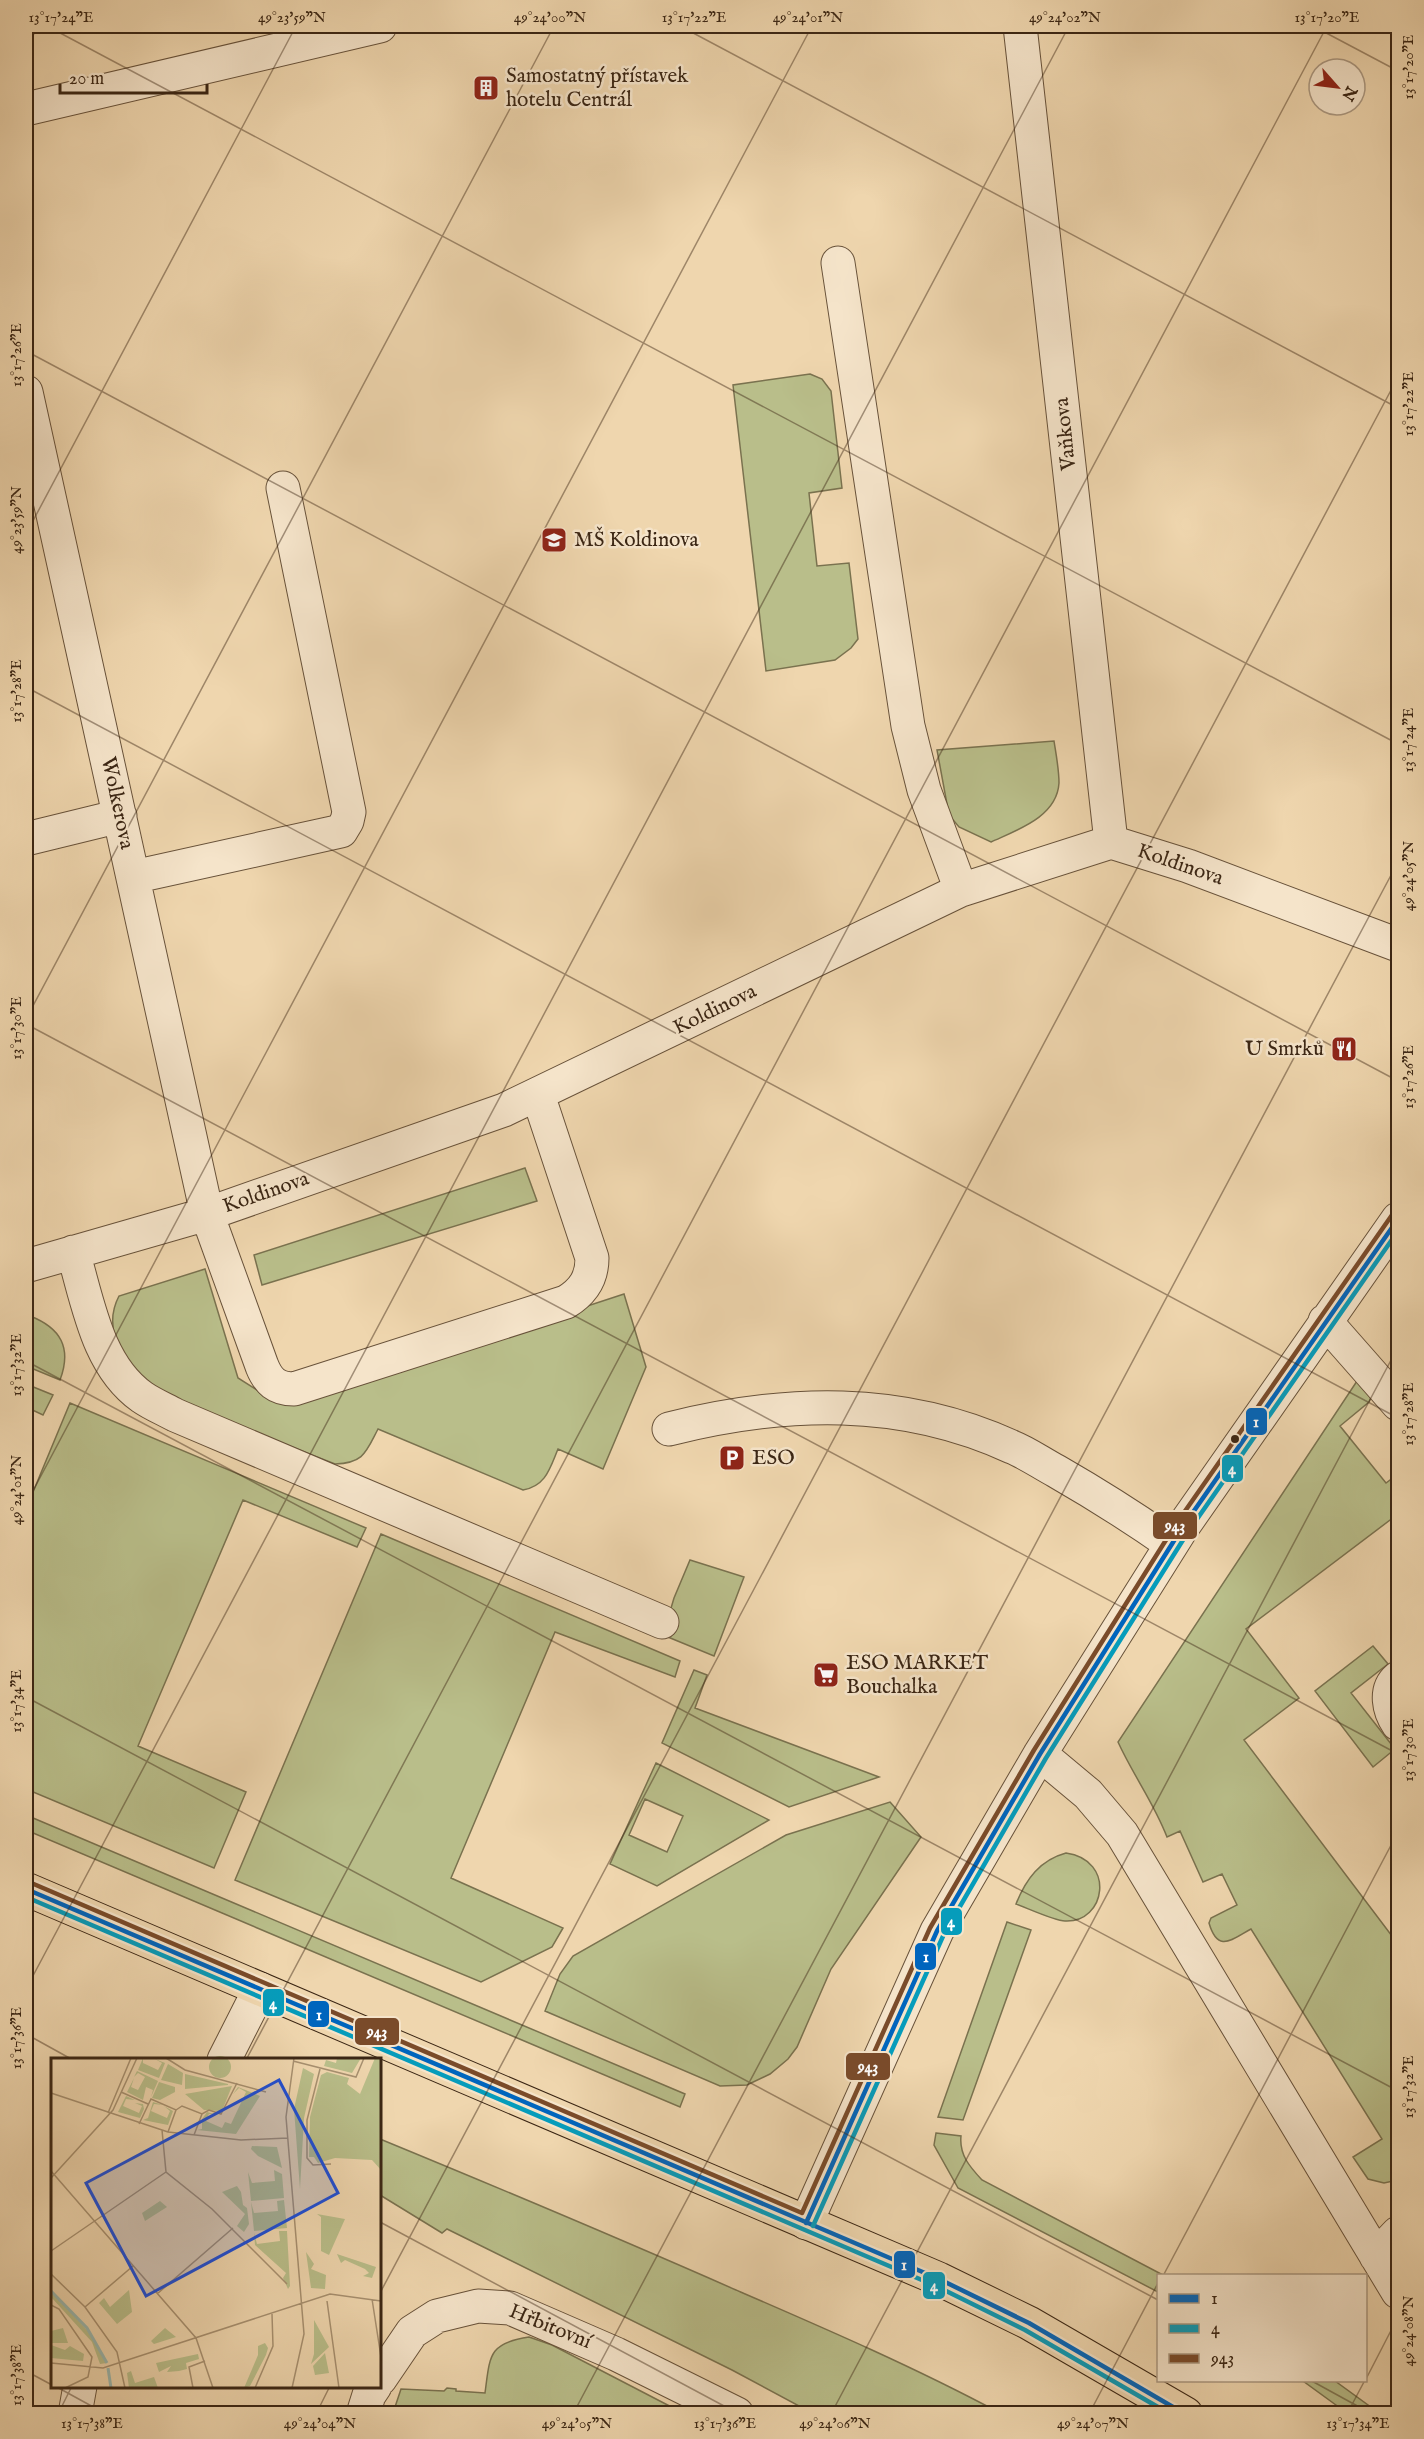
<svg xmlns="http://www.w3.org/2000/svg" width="1424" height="2439" font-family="'IM FELL English',serif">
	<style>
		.green { fill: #b9be8a; stroke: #7a724f; stroke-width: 1.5; fill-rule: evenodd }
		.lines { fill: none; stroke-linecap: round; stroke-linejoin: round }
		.minor-casing { stroke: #68523a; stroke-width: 35 }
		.major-casing { stroke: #3b2614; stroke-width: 35 }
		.minor { stroke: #f5e4ca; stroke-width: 33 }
		.major { stroke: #efd6ae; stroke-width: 33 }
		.bus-1-casing { stroke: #f5e4ca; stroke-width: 9 }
		.bus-2-casing { stroke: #f5e4ca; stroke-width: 9 }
		.bus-3-casing { stroke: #f5e4ca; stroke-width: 9 }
		.bus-1 { stroke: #0065bd; stroke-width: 4.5 }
		.bus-2 { stroke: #069cbb; stroke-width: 4.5 }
		.bus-3 { stroke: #7a4b2a; stroke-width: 4.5 }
		.ticks { fill: none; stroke: #3b2614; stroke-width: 1.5; stroke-opacity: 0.45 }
		.bus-dot { fill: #3b2614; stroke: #f5e4ca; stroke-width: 2 }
		.labels { text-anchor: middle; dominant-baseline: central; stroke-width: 5; stroke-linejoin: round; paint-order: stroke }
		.poi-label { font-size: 21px; fill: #3b2614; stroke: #f5e4ca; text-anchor: start }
		.street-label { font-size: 21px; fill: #3b2614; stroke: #f5e4ca }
		.inset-river { fill: none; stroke: #9ab8b0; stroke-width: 3 }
		.inset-road { fill: none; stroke: #a79070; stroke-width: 1.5 }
		.view { fill: #1d4ed8; fill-opacity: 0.15; stroke: #1d4ed8; stroke-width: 3 }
		.inset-edge { fill: none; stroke: #3b2614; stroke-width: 3 }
		.line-badge { stroke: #f5e4ca; stroke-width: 2 }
		.badge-label { font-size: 16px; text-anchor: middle; font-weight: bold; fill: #fff }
		.neatline { fill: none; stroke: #3b2614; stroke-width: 2 }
		.ticks-label { font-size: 15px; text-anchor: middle; fill: #3b2614 }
	</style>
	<rect width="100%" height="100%" fill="#efd6ae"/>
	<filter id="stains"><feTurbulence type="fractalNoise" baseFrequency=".00333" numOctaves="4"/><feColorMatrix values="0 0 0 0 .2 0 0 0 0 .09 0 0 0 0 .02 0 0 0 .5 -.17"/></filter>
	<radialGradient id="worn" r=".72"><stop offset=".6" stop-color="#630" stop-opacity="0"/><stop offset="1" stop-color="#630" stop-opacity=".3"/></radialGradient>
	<path class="green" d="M 810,374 L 822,379 L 831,391 L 842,488 L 809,493 L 817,566 L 849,563 L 858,639 L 851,648 L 835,660 L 766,671 L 733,385 Z
		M 1054,741 C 1056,754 1059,769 1059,783 C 1057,817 1017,830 991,842 L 959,827 L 949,815 L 937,750 Z
		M 525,1168 L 537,1201 L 262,1285 L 254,1255 Z
		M 205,1269 L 238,1378 L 265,1395 L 298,1401 L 624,1294 L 646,1367 L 603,1469 L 558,1449 C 550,1468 546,1486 523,1490 L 378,1429 C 366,1452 364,1463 335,1464 C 296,1449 258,1433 219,1418 C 201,1410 180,1405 163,1395 C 131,1376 99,1334 119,1296 Z
		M 30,1316 C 61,1328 72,1348 60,1380 L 26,1366 L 26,1317 Z
		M 1361,1375 L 1372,1395 L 1369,1402 L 1340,1426 L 1386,1483 L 1398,1474 L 1398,1514 L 1246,1629 L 1299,1698 L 1244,1740 L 1398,1944 L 1398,2180 L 1384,2183 L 1368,2179 L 1353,2157 L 1382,2139 L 1251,1929 C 1232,1939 1218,1954 1209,1923 L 1211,1918 L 1237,1905 L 1222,1874 L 1203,1882 L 1180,1831 L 1167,1837 C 1154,1803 1133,1775 1118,1742 Z
		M 26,1384 L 53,1395 L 43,1415 L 26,1407 Z
		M 70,1403 L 366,1528 L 357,1547 L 243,1500 L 138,1746 L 246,1792 L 214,1868 L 26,1789 L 26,1509 Z
		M 381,1534 L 680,1661 L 675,1677 L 555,1632 L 451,1878 L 563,1928 L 552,1947 L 481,1982 L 235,1880 Z
		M 690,1560 L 744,1577 L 714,1656 L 663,1635 L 674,1598 Z
		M 1373,1646 L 1388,1664 L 1351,1693 L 1395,1749 L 1373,1767 L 1315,1691 Z
		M 694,1670 L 707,1675 L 695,1708 L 879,1777 L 789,1807 L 662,1743 Z
		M 656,1763 L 769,1820 L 657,1886 L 610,1864 ZM 645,1799 L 683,1816 L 667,1852 L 629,1835 Z
		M 890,1802 L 921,1837 L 831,1969 L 797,2047 L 788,2059 L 770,2074 L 747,2085 L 720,2086 L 545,2011 L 560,1974 L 573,1956 L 786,1835 Z
		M 26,1815 L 685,2094 L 680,2107 L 26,1830 Z
		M 1066,1853 C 1116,1860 1106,1923 1065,1921 C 1055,1921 1027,1908 1016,1904 C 1026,1879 1040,1860 1066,1853 Z
		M 1007,1922 L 1031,1930 L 963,2120 L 938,2117 Z
		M 936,2133 L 961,2136 C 959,2155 970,2167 982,2180 L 1163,2275 L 1158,2276 L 1158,2292 L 958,2188 L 934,2145 Z
		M 380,2139 C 499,2188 618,2238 736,2290 C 826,2329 914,2367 1000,2413 L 812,2413 L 732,2370 L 447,2229 L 442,2233 L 380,2195 Z
		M 529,2337 L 552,2345 L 683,2413 L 393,2413 L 401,2389 L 444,2391 L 447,2388 L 456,2389 L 456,2391 L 485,2393 C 490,2356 488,2343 529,2337 Z
		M 1303,2381 L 1335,2381 L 1379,2413 L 1347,2413 Z"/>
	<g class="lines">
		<g class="minor-casing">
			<path id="minor" d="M 1020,26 L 1111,842
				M 26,109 L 380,26
				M 838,263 L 908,726 L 924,790 L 961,890
				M 26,392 L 207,1214 L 262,1366 C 268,1381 276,1389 294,1389 L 566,1302 C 584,1291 592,1278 592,1258 L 538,1095
				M 26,839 L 120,816
				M 133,877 L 341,831 L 347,821 L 349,812 L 283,488
				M 73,1252 C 88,1302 97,1365 142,1397 C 152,1404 164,1409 175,1415 L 662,1622
				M 26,1266 L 207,1214 L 504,1110 L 961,890 L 1111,842 L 1188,866 L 1398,945
				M 1325,1321 L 1398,1404
				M 669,1429 C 785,1400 901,1396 1012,1447 C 1027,1453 1041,1463 1056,1471 C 1096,1494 1134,1518 1171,1544
				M 1398,1678 C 1384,1690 1389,1711 1398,1724
				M 1040,1754 L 1088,1794 L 1122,1834 L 1398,2292
				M 224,2060 L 260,1989
				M 806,2223 L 937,1931 L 1040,1754 L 1182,1528 L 1398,1219
				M 1376,2256 L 1398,2233
				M 380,2379 L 412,2332 L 437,2316 L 478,2306 L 510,2308 L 616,2354 L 737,2414
				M 75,2414 L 80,2386
				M 363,2414 L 369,2395 L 375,2386"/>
		</g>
		<g class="major-casing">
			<path id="major" d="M 26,1889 L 939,2279 L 1029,2323 L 1186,2414"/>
		</g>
		<use href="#minor" class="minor"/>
		<use href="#major" class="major"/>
		<g class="bus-1-casing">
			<path id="bus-1" d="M 26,1889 L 939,2279 L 1029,2323 L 1185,2414
				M 806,2223 L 937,1931 L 1040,1754 L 1182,1528 L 1398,1219"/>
		</g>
		<g class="bus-2-casing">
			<path id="bus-2" d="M 26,1897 L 936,2286 L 1025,2330 L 1170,2414
				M 813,2226 L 944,1934 L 1046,1758 L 1188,1532 L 1398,1231"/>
		</g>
		<g class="bus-3-casing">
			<path id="bus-3" d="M 29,1882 L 802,2213 L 930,1928 L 1034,1750 L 1176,1524 L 1392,1215"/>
		</g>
		<use href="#bus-1" class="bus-1"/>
		<use href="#bus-2" class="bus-2"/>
		<use href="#bus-3" class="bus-3"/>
	</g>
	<path class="ticks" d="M 47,26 L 1398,744M 680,26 L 1398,408M 1313,26 L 1398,71M 26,49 L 38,26M 26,351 L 1398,1081M 26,534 L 296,26M 26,687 L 1398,1418M 26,1019 L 554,26M 26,1024 L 1398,1754M 26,1361 L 1398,2091M 26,1504 L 812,26M 26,1697 L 1158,2300M 26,1989 L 1069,26M 26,2034 L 73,2060M 246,2060 L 1327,26M 380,2222 L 739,2414M 1163,2276 L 1398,1832M 380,2293 L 1398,377M 26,2371 L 52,2385M 1366,2379 L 1398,2317M 1310,2380 L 1372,2414M 55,2386 L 106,2414M 58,2414 L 72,2386M 316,2414 L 330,2386M 573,2414 L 1398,862M 831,2414 L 1398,1347M 1089,2414 L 1158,2283M 1347,2414 L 1365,2380"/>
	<defs>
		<g id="building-square" transform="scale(1.35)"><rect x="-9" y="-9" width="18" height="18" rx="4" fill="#8f2418" stroke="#f5e4ca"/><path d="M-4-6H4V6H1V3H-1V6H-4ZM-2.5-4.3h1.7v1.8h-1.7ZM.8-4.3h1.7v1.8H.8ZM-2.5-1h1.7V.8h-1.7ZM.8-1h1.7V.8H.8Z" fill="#fff"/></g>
		<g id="school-square" transform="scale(1.35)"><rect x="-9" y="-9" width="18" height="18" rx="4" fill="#8f2418" stroke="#f5e4ca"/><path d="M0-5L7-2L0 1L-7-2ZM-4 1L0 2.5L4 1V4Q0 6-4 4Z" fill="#fff"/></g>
		<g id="restaurant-square" transform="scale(1.35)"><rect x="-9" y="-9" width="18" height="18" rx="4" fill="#8f2418" stroke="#f5e4ca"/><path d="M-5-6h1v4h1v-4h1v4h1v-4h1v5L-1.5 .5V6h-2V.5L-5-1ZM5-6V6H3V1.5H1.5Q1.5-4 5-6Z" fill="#fff"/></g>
		<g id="parking-square" transform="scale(1.35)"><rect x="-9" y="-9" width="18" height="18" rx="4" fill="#8f2418" stroke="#f5e4ca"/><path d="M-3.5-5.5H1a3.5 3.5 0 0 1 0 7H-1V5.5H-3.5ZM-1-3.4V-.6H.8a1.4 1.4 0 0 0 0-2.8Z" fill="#fff"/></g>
		<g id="supermarket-square" transform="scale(1.35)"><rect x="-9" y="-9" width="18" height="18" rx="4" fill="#8f2418" stroke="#f5e4ca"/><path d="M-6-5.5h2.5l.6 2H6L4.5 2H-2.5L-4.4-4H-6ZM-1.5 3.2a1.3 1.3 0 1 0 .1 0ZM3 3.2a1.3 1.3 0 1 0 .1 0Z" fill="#fff"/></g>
	</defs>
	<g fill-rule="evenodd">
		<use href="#building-square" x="486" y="88"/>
		<use href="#school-square" x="554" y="540"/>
		<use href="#restaurant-square" x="1344" y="1049"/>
		<use href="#parking-square" x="732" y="1458"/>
		<use href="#supermarket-square" x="826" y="1675"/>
	</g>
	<circle class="bus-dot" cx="1235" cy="1439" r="5"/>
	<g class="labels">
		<g class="poi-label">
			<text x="506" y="76">Samostatný přístavek<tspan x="506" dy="24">hotelu Centrál</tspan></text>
			<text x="574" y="540">MŠ Koldinova</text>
			<text x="1324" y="1049" text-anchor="end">U Smrků</text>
			<text x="752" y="1458">ESO</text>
			<text x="846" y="1663">ESO MARKET<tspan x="846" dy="24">Bouchalka</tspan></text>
		</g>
		<g class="street-label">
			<text transform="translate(1066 434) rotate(-96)">Vaňkova</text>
			<text transform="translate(117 803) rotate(78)">Wolkerova</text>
			<text transform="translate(1180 865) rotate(19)">Koldinova</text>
			<text transform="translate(715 1010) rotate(-26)">Koldinova</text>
			<text transform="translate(266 1193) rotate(-19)">Koldinova</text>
			<text transform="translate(550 2327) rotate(22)">Hřbitovní</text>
		</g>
	</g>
	<g transform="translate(51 2058)">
		<rect width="330" height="330" fill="#efd6ae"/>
		<path d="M158 9a11 11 0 1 1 22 0a11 11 0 1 1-22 0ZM 92,0 L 92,5 L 107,12 L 111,5 L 104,1 L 114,5 L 108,20 L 87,12 ZM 286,0 L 310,0 L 301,15 L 273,8 L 275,2 L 285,5 ZM 324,0 L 330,0 L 330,112 L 321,102 L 284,100 L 267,105 L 263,99 L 258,99 L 259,59 L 270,17 L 276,14 L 298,20 L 296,26 L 309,36 ZM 117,6 L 132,15 L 131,27 L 110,22 ZM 252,10 L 263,16 L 253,60 L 249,131 L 243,51 ZM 86,13 L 107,23 L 100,39 L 102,32 L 95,29 L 92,42 L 76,34 L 83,20 L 80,29 L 87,32 L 94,19 L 87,15 L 83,19 ZM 134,16 L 177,26 L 177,27 L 134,31 ZM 108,24 L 124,29 L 124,34 L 109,42 L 101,40 ZM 181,28 L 171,53 L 153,52 L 134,36 ZM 187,29 L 209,38 L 185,76 L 146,72 L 151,71 L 151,61 L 156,54 L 167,57 L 158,56 L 155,63 L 171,70 L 174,64 L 180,66 L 195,34 L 188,30 L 182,36 ZM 75,38 L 84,42 L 75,41 L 72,48 L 88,55 L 91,48 L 84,45 L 92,46 L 93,51 L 89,60 L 67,54 ZM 102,44 L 112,47 L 103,46 L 100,53 L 116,60 L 119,53 L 113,48 L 122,53 L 117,67 L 92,62 L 97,60 ZM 201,88 L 226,89 L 231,110 L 207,98 L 200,91 ZM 223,112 L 231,116 L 233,140 L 200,143 L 197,114 L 201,125 L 224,123 ZM 186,128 L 190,134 L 192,147 L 196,150 L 198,166 L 193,174 L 186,168 L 194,156 L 171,134 ZM 233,142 L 236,170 L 203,173 L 200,144 L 203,155 L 227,153 L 226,143 ZM 109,143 L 116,149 L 94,163 L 91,155 ZM 266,156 L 294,161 L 278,197 L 270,193 L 270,159 ZM 228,173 L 236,173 L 239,228 L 237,231 L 232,220 L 235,215 L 204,187 L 203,175 L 206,186 L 229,183 ZM 255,194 L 263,206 L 260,211 L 275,217 L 274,231 L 260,230 ZM 286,196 L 325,209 L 321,220 L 312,218 L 318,215 L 314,211 L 294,202 L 290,205 ZM 78,232 L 81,254 L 66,266 L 48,245 L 53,240 L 59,249 ZM 0,233 L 37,273 L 56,305 L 49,306 L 41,284 L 0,239 ZM 263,262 L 278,289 L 260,306 L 263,296 ZM 12,270 L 17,285 L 0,285 L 0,273 ZM 114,270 L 125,279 L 103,286 L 100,283 ZM 214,285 L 217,290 L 215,297 L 199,328 L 193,330 L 207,297 L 207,288 ZM 0,287 L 14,292 L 19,288 L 33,296 L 32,303 L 0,300 ZM 274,295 L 278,315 L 264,317 L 262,308 ZM 147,296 L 148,301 L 135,305 L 136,311 L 128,313 L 116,314 L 120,308 L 108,314 L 105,305 ZM 80,313 L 84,325 L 103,319 L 107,330 L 78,330 L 76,315 Z" fill="#b9be8a"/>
		<path class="inset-river" d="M 0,233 L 36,270 L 56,305M 57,310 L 60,330"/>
		<path class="inset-road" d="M 115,0 L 134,12 L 215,34M 242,3 L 305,19 L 313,0M 269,11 L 256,62 L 256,100 L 262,107 L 280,106M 70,34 L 97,46M 0,35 L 117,74 L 190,82 L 237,80M 57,55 L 80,0M 88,66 L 100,41 L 125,52 L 131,48 L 151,56 L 158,52 L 170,56 L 186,25M 111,72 L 115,114 L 161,151 L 236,226M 117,74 L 125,52M 143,77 L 151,56M 0,113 L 145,280 L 162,330M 0,120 L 62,52 L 86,0M 0,193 L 115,114M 0,216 L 34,249 L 66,294 L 74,330M 106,236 L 182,170M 321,241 L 330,299M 276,243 L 288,330M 0,247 L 8,251 L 41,299 L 37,319 L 14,330M 34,249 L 82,208M 0,305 L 52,310 L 279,236 L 330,243M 142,330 L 138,309 L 154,303M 204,330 L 222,288 L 221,256M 241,330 L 253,276 L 235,59 L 243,0"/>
		<path class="view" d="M 228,22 L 287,135 L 95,238 L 35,125 Z"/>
		<rect width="330" height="330" class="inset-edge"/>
	</g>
	<g class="line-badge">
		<rect x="1245" y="1407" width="23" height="29" rx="6" fill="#0065bd"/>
		<rect x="1221" y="1454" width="23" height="29" rx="6" fill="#069cbb"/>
		<rect x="1152" y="1511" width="46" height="29" rx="6" fill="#7a4b2a"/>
		<rect x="940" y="1907" width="23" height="29" rx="6" fill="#069cbb"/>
		<rect x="914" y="1942" width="23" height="29" rx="6" fill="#0065bd"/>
		<rect x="262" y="1988" width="23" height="29" rx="6" fill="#069cbb"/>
		<rect x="307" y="2000" width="23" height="28" rx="6" fill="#0065bd"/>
		<rect x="354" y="2017" width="46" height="29" rx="6" fill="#7a4b2a"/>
		<rect x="845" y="2052" width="46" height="29" rx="6" fill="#7a4b2a"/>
		<rect x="893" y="2250" width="23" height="29" rx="6" fill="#0065bd"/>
		<rect x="922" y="2271" width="24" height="29" rx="6" fill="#069cbb"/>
	</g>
	<g class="badge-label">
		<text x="1256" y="1427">1</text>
		<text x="1232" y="1474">4</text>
		<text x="1175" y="1531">943</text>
		<text x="951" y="1927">4</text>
		<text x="926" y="1962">1</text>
		<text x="273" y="2009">4</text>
		<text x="319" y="2020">1</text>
		<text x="377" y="2037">943</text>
		<text x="868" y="2072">943</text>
		<text x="904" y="2270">1</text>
		<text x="934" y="2291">4</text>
	</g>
	<rect width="1424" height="2439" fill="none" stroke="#efd6ae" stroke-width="66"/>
	<rect x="1157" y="2274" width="210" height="108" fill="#f5e4ca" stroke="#ab9881" stroke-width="1.5"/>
	<rect x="1169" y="2294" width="30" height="9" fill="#0065bd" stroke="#ab9881" stroke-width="1.5"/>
	<text x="1211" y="2304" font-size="18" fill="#3b2614">1</text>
	<rect x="1169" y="2324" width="30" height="9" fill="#069cbb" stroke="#ab9881" stroke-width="1.5"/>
	<text x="1211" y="2334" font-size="18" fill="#3b2614">4</text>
	<rect x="1169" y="2354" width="30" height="9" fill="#7a4b2a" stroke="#ab9881" stroke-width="1.5"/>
	<text x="1211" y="2364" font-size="18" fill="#3b2614">943</text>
	<g transform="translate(1337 87) rotate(118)"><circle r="28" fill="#f5e4ca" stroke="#ab9881" stroke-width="1.5"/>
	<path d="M0-4.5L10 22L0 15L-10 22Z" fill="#8f2418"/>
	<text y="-9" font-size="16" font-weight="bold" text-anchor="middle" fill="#3b2614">N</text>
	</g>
	<path d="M60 84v9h147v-9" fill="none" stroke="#3b2614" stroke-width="3"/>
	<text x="69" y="84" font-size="18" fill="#3b2614" stroke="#f5e4ca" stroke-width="4.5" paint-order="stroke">20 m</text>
	<rect x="33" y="33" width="1358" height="2373" class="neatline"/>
	<g class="ticks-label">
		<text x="61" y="22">13°17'24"E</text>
		<text x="292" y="22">49°23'59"N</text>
		<text x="550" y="22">49°24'00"N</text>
		<text x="694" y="22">13°17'22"E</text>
		<text x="808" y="22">49°24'01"N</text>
		<text x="1065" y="22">49°24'02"N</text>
		<text x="1327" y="22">13°17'20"E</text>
		<text transform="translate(1408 67) rotate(-90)" y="5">13°17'20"E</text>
		<text transform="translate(16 355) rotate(-90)" y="5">13°17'26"E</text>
		<text transform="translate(1408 404) rotate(-90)" y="5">13°17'22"E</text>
		<text transform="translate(16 520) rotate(-90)" y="5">49°23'59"N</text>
		<text transform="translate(16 691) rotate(-90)" y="5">13°17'28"E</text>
		<text transform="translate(1408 740) rotate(-90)" y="5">13°17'24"E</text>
		<text transform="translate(1408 876) rotate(-90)" y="5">49°24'05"N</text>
		<text transform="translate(16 1028) rotate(-90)" y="5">13°17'30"E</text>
		<text transform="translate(1408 1077) rotate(-90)" y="5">13°17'26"E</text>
		<text transform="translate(16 1365) rotate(-90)" y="5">13°17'32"E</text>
		<text transform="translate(1408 1414) rotate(-90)" y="5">13°17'28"E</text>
		<text transform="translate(16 1490) rotate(-90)" y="5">49°24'01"N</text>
		<text transform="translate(16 1701) rotate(-90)" y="5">13°17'34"E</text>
		<text transform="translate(1408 1750) rotate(-90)" y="5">13°17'30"E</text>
		<text transform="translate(16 2038) rotate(-90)" y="5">13°17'36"E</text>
		<text transform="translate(1408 2087) rotate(-90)" y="5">13°17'32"E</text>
		<text transform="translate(1408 2331) rotate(-90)" y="5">49°24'08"N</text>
		<text transform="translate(16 2375) rotate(-90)" y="5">13°17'38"E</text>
		<text x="92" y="2428">13°17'38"E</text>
		<text x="320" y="2428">49°24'04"N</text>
		<text x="577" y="2428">49°24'05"N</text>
		<text x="725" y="2428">13°17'36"E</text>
		<text x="835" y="2428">49°24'06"N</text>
		<text x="1093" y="2428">49°24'07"N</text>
		<text x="1358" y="2428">13°17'34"E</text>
	</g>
	<rect width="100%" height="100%" filter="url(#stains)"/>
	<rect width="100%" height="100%" fill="url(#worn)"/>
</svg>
